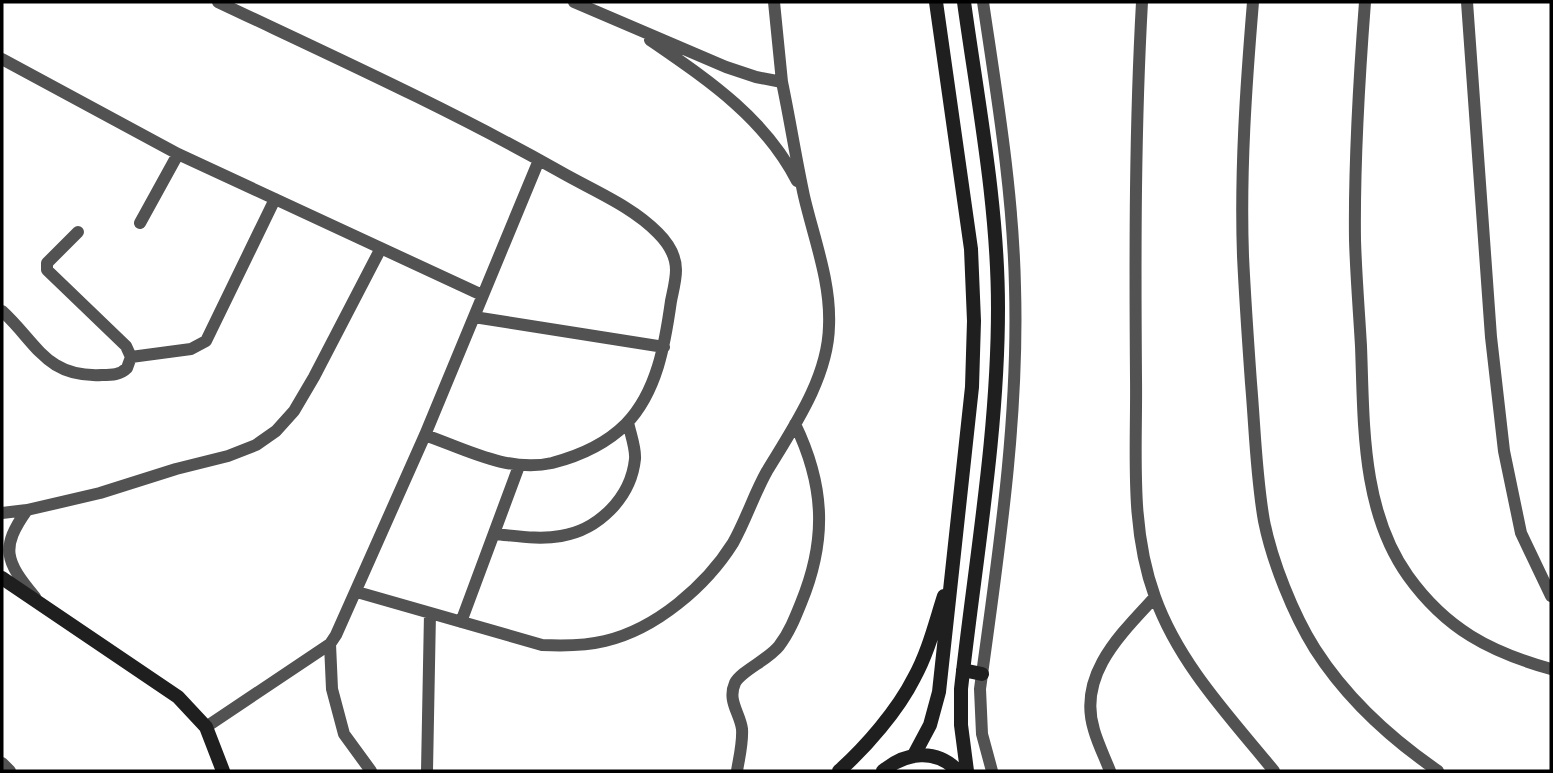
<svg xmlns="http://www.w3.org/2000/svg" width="1553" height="773" font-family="Overpass,sans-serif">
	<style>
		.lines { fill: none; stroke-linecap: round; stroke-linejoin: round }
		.street { stroke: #525252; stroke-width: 12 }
		.secondary { stroke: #1f1f1f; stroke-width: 14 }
	</style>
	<rect width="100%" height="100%" fill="#fff"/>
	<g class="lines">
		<path class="street" d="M 218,2 C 332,56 449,109 559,171 C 592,190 632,206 658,233 C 668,243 676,255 676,270 C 676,280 673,291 671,301 C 665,344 657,392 626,424 C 606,444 579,456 552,463 C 508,473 465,449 425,435
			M 774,2 L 782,82
			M 983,2 C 997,97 1013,191 1015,287 C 1019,422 998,556 980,689 L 982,734 L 992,771
			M 1142,2 C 1135,127 1135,252 1136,377 C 1137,452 1129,526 1155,597 C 1179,664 1230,717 1274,771
			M 1253,2 C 1246,86 1240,172 1243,256 C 1245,299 1248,341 1251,383 C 1255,429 1256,476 1264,521 C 1272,561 1293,614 1315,649 C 1347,699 1390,738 1438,771
			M 1365,2 C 1359,80 1354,161 1355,240 C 1356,275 1359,311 1361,346 C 1364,423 1361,510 1408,576 C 1446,629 1490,652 1551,669
			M 1467,2 L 1491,337 L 1504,451 L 1521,533 L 1551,596
			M 650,40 C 708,80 764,117 797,181
			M 2,59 L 178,154 L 482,295
			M 140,223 L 178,154
			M 2,311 C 37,343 46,378 102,375 C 112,375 120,375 127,368 L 131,357 L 126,346 L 47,270 L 47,263 L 78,232
			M 474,317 L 664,347
			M 131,357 L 191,349 L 206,341 L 275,199
			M 27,510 C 0,548 5,561 35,597
			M 2,513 L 27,510 L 100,493 L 176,469 L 228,456 L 256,445 L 276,431 L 294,411 L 314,377 L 381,248
			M 495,534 C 517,536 539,540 561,536 C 598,530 631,498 635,459 C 636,448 630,433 628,422
			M 357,592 L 542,645 C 563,646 585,646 605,641 C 656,629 706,586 733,543 C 746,520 754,494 767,471 C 793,428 828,378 829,326 C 831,282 814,239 804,196 C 796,159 790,120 782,82 L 756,77 L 726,67 L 574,2
			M 461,622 L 519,466
			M 330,644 L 332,689 L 344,734 L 371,771
			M 206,727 L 330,644 L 336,635 L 425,435 L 539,160
			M 2,763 L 10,771
			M 427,771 L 430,613
			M 737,771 C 739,758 743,743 742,729 C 740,713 727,701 735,683 C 741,671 768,660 779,646 C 789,633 795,618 801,603 C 827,540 825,486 795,424
			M 1110,771 C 1105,758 1098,744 1094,730 C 1077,675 1121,634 1155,597"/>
		<path class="secondary" d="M 964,2 C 978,103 998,205 998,308 C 998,435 975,562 961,689 L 961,725 L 967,771
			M 2,578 L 178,697 L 206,727 L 223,771
			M 963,670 L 982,674
			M 914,755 L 930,725 L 939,692 L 972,387 L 974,321 L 971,249 L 936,2
			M 839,771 C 866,747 898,710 914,678 C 928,653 935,624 944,596
			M 883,771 C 906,752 936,748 958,771"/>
	</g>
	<rect width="1553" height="773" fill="none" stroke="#000000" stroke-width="7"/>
</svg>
